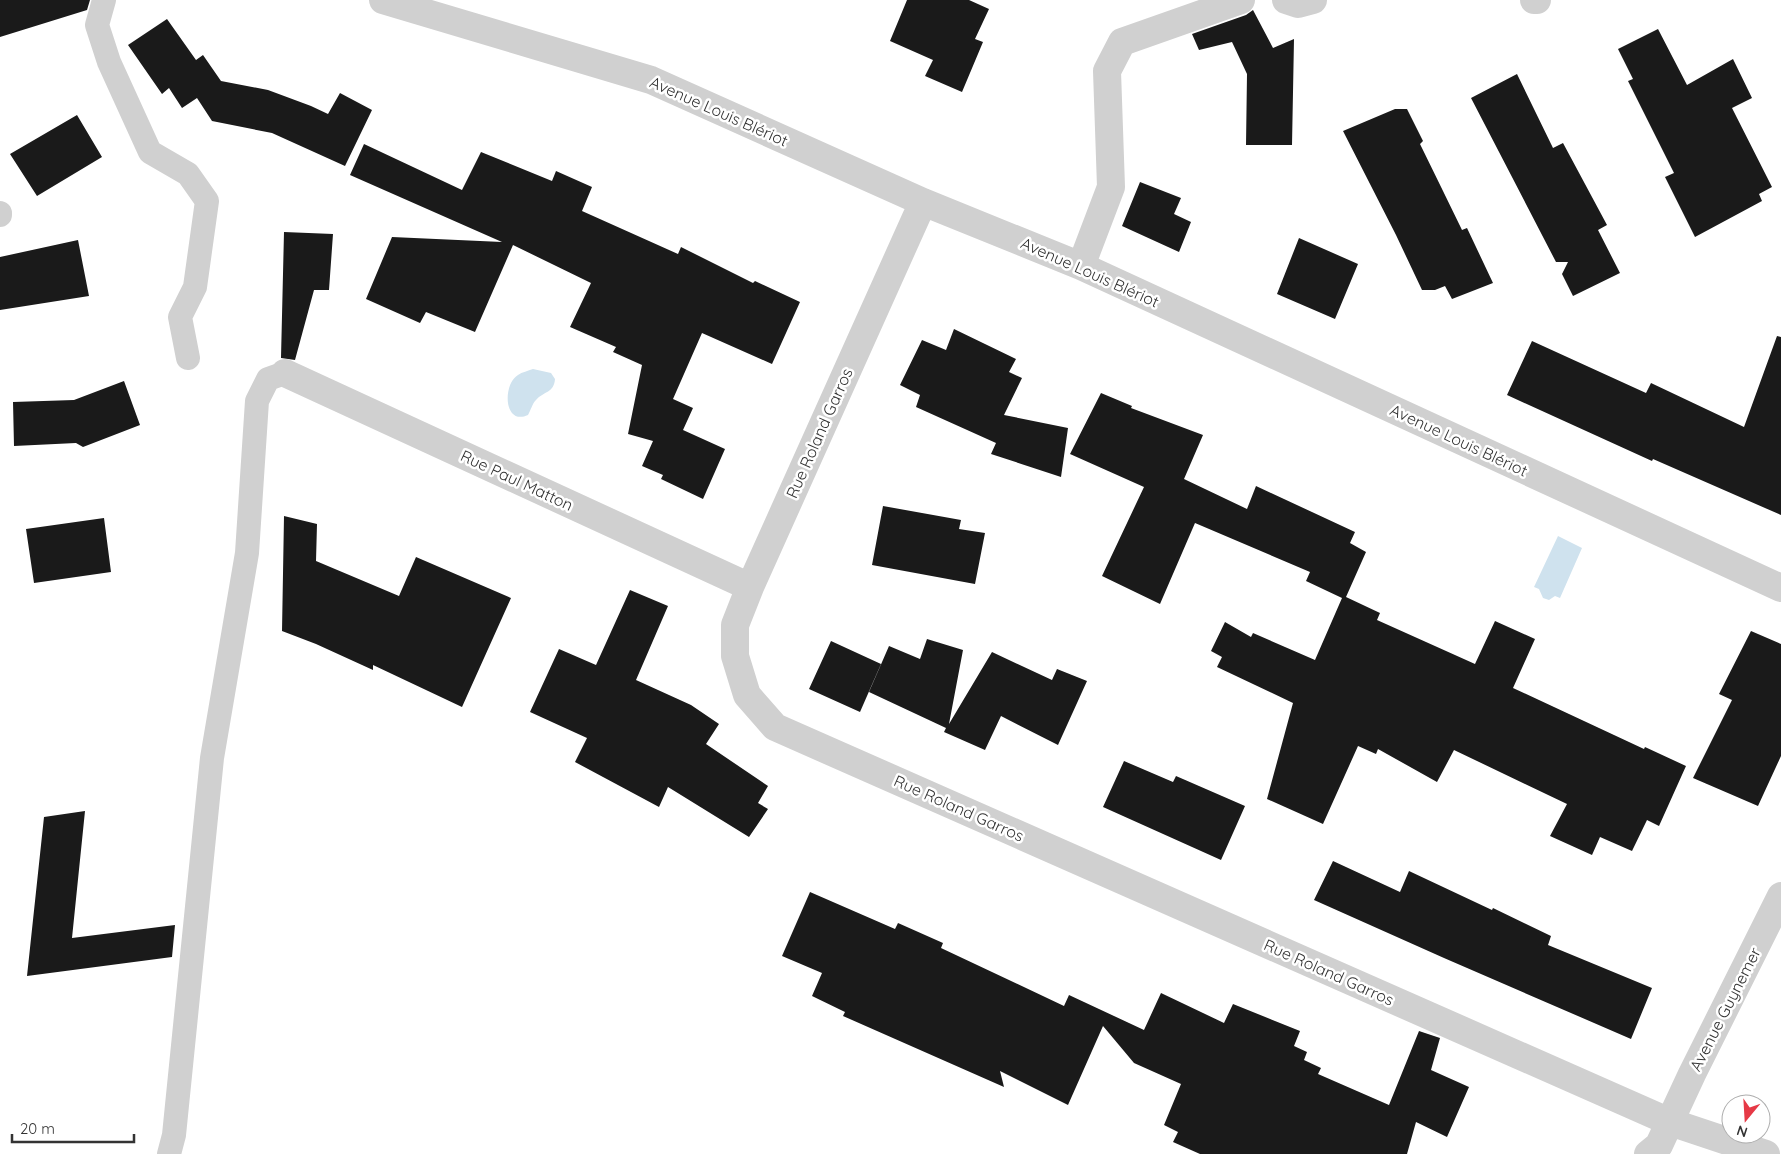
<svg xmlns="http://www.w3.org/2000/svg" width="1781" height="1154" font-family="Quicksand,sans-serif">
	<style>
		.water { fill: #cfe2ee }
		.building { fill: #1a1a1a }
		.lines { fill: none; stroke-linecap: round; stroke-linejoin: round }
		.service { stroke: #d0d0d0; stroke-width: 24 }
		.minor { stroke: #d0d0d0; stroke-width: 28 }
		.labels { text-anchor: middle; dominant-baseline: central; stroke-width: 5; stroke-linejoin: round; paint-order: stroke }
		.street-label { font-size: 16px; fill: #333; stroke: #fff }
	</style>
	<rect width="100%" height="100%" fill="#fff"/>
	<path class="water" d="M 533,369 L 551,373 L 555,379 C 554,393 544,391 536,400 C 532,404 531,410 528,415 C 504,426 502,385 518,375 C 522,372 528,371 533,369 Z
		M 1558,536 L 1582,548 L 1560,598 L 1555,596 L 1549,600 L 1543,598 L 1539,589 L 1534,587 Z"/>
	<path class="building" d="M 0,0 L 90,0 L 87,10 L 0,37 Z
		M 907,0 L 969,0 L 989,9 L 975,39 L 983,42 L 962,92 L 925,76 L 933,60 L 890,41 Z
		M 1253,10 L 1273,48 L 1294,39 L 1292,145 L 1246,145 L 1247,74 L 1232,42 L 1199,50 L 1192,34 L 1246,15 Z
		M 167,19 L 196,60 L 203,55 L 221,81 L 268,90 L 311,106 L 328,114 L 340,93 L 372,110 L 345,166 L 272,133 L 212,121 L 197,98 L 182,108 L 169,88 L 162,94 L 128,45 Z
		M 1658,29 L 1687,85 L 1733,59 L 1752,98 L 1732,108 L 1772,187 L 1759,194 L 1762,201 L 1695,237 L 1665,177 L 1674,173 L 1628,81 L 1633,79 L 1618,49 Z
		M 1517,74 L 1553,148 L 1563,143 L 1607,225 L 1598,230 L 1620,273 L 1573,296 L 1562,274 L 1568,262 L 1556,262 L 1471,98 Z
		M 1395,109 L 1407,109 L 1423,141 L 1420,144 L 1443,191 L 1462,230 L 1467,228 L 1493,283 L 1452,299 L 1445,286 L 1435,290 L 1422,290 L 1396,235 L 1343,131 Z
		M 77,115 L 102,157 L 37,196 L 10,154 Z
		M 364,144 L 462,190 L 481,152 L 552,181 L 556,171 L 592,187 L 582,211 L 678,254 L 681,247 L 753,283 L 755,281 L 800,302 L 772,364 L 702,333 L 673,399 L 693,408 L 683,430 L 725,449 L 703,499 L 661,479 L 663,475 L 642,466 L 653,441 L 628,434 L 642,365 L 613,352 L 616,347 L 570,327 L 591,283 L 513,245 L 475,332 L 426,312 L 420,323 L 366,299 L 392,237 L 502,242 L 350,175 Z
		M 1140,182 L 1181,198 L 1174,214 L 1191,222 L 1179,252 L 1122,226 Z
		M 284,232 L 333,234 L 329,290 L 314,290 L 295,360 L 281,358 Z
		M 1299,238 L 1358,264 L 1335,319 L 1277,294 Z
		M 78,240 L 89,296 L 0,310 L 0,257 Z
		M 954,329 L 1016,359 L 1009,372 L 1022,378 L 1004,415 L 1068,428 L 1061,477 L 991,454 L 996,443 L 916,407 L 920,395 L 900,385 L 922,340 L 946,350 Z
		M 1777,336 L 1781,337 L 1781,515 L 1653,459 L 1652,461 L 1507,395 L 1532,341 L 1646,393 L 1651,383 L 1744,427 Z
		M 124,381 L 140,425 L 83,447 L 76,443 L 14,446 L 13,402 L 74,400 Z
		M 1101,393 L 1132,406 L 1131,408 L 1203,435 L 1184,479 L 1247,509 L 1256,486 L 1355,532 L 1350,543 L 1366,552 L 1346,597 L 1380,613 L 1377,620 L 1475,664 L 1495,621 L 1535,639 L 1513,688 L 1644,749 L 1645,747 L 1686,766 L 1659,826 L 1647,820 L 1632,851 L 1600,837 L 1592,855 L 1550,836 L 1567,804 L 1454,750 L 1437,782 L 1378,749 L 1376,754 L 1358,746 L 1323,824 L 1267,799 L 1293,703 L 1217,667 L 1222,657 L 1211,651 L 1225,622 L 1251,637 L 1253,633 L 1315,660 L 1342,598 L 1306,581 L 1310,572 L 1195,523 L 1160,604 L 1102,576 L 1144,487 L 1070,454 Z
		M 883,506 L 961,520 L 959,529 L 985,533 L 975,584 L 872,565 Z
		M 284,516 L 317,524 L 316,561 L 399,596 L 416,557 L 511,598 L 462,707 L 373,665 L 373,670 L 316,644 L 282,631 Z
		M 104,518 L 111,572 L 34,583 L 26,529 Z
		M 630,590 L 668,606 L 636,680 L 691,705 L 719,724 L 706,744 L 768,786 L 758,803 L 768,809 L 749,837 L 668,787 L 659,807 L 575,762 L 587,738 L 530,712 L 559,649 L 596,665 Z
		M 1751,631 L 1781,644 L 1781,756 L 1758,806 L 1693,778 L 1732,700 L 1719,694 Z
		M 927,639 L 963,650 L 949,724 L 992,652 L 1052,680 L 1057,669 L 1087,681 L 1058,745 L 1001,716 L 985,750 L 944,732 L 946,728 L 869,692 L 889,646 L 920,659 Z
		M 831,641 L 881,664 L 860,712 L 809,689 Z
		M 1124,761 L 1173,782 L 1176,776 L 1245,806 L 1221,860 L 1103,807 Z
		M 85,811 L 72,938 L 175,925 L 172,957 L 27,976 L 44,817 Z
		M 1333,861 L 1400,892 L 1409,871 L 1492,910 L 1493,908 L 1551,936 L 1548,945 L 1652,988 L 1631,1039 L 1444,958 L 1314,900 Z
		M 810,892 L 895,929 L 898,923 L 943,943 L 941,948 L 1064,1006 L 1069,995 L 1144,1030 L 1161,993 L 1224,1023 L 1233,1004 L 1300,1031 L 1294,1046 L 1307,1052 L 1304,1060 L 1321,1068 L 1318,1074 L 1389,1105 L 1419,1031 L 1440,1038 L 1431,1070 L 1469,1087 L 1447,1137 L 1416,1122 L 1407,1154 L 1200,1154 L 1173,1142 L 1178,1132 L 1164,1125 L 1181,1084 L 1134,1063 L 1103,1026 L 1068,1105 L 1000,1071 L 1004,1087 L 843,1016 L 845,1012 L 812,996 L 822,973 L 782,956 Z"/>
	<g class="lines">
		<path class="service" d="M 104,0 L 97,25 L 109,62 L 150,152 L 188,174 L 207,201 L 195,287 L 180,317 L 188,358
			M 0,213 L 0,215
			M 169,1154 L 174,1135 L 212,758 L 247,553 L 257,401 L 268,379 L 285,373"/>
		<path class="minor" d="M 383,0 L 651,80 L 923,202 L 1081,266 L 1781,588
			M 1286,0 L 1298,4 L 1313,0
			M 1534,0 L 1537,0
			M 923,202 L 750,587 L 735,625 L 735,656 L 747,695 L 775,727 L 1670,1122 L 1766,1154
			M 1081,266 L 1111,187 L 1107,71 L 1122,42 L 1241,0
			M 285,373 L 750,587
			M 1648,1154 L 1659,1145 L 1692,1074 L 1781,896"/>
	</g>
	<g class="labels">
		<g class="street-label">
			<text transform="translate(719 111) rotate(24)">Avenue Louis Blériot</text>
			<text transform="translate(1090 272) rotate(24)">Avenue Louis Blériot</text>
			<text transform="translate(819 433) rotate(-66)">Rue Roland Garros</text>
			<text transform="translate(1459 440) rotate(25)">Avenue Louis Blériot</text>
			<text transform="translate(517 480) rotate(25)">Rue Paul Matton</text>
			<text transform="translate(959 808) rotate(24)">Rue Roland Garros</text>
			<text transform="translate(1329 972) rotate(24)">Rue Roland Garros</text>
			<text transform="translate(1725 1009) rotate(-63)">Avenue Guynemer</text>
		</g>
	</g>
	<g transform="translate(1746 1119) rotate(198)"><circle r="24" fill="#ffffff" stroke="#adadad"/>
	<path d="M0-4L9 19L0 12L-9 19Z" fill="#e63946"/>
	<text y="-8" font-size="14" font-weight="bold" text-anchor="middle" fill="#333333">N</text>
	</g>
	<path d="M12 1134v8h122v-8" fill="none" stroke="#333333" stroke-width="2.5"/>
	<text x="20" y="1134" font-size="15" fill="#333333" stroke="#ffffff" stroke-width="4" paint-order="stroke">20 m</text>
</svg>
